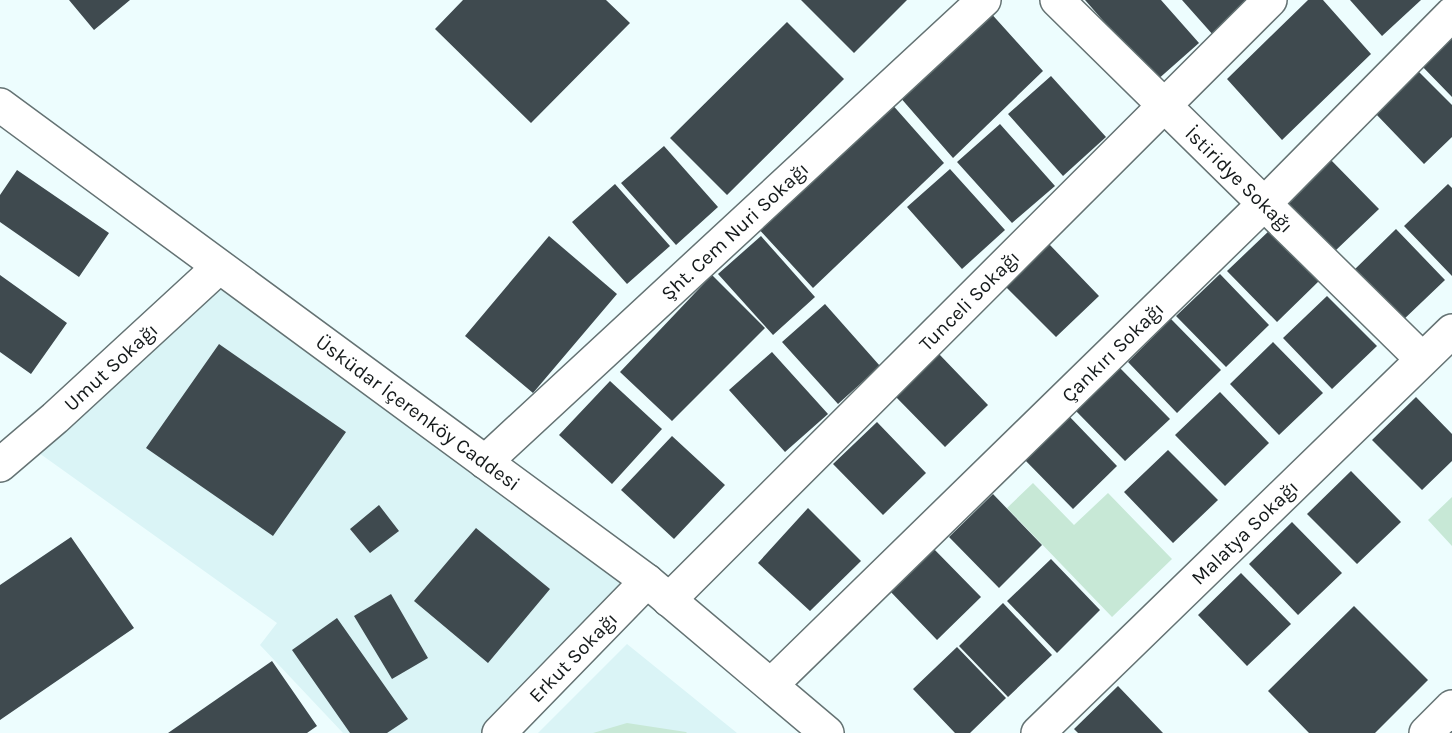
<svg xmlns="http://www.w3.org/2000/svg" width="1452" height="733" font-family="Karla,sans-serif">
	<style>
		.built { fill: #daf4f6 }
		.green { fill: #c7e8d6 }
		.building { fill: #3f4a4f }
		.lines { fill: none; stroke-linecap: round; stroke-linejoin: round }
		.street-casing { stroke: #647273; stroke-width: 36 }
		.secondary-casing { stroke: #647273; stroke-width: 36 }
		.street { stroke: #fff; stroke-width: 33 }
		.secondary { stroke: #fff; stroke-width: 33 }
		.labels { text-anchor: middle; dominant-baseline: central; stroke-width: 6; stroke-linejoin: round; paint-order: stroke }
		.street-label { font-size: 20px; fill: #14191a; stroke: #fff }
	</style>
	<rect width="100%" height="100%" fill="#edfdfe"/>
	<path class="built" d="M 219,267 L 647,581 L 499,733 L 343,733 L 260,645 L 277,623 L 25,443 Z
		M 627,644 L 737,733 L 538,733 Z"/>
	<path class="green" d="M 1033,483 L 1074,525 L 1108,493 L 1172,559 L 1112,617 L 1007,508 Z
		M 1452,497 L 1452,546 L 1428,520 Z
		M 627,723 L 686,732 L 687,733 L 593,733 Z"/>
	<path class="building" d="M 69,0 L 130,0 L 94,30 Z
		M 463,0 L 606,0 L 630,23 L 531,123 L 435,29 Z
		M 801,0 L 907,0 L 854,53 Z
		M 1085,0 L 1161,0 L 1199,43 L 1156,81 Z
		M 1182,0 L 1255,0 L 1214,36 Z
		M 1308,0 L 1323,0 L 1371,54 L 1282,140 L 1227,79 Z
		M 1350,0 L 1421,0 L 1382,36 Z
		M 988,10 L 1043,71 L 953,158 L 899,96 Z
		M 787,22 L 844,79 L 727,195 L 670,138 Z
		M 1452,31 L 1452,97 L 1419,63 Z
		M 1418,71 L 1452,105 L 1452,137 L 1424,164 L 1375,113 Z
		M 1051,76 L 1106,137 L 1063,176 L 1008,114 Z
		M 890,102 L 944,163 L 813,288 L 757,227 Z
		M 1000,124 L 1055,186 L 1012,223 L 957,162 Z
		M 664,146 L 718,207 L 676,245 L 621,183 Z
		M 1329,158 L 1379,209 L 1335,251 L 1285,201 Z
		M 950,169 L 1005,230 L 962,269 L 907,207 Z
		M 17,170 L 109,233 L 79,277 L 0,222 L 0,195 Z
		M 615,184 L 670,246 L 627,284 L 572,222 Z
		M 1448,184 L 1452,188 L 1452,276 L 1404,226 Z
		M 1271,229 L 1320,280 L 1277,322 L 1227,271 Z
		M 1396,229 L 1445,280 L 1401,322 L 1352,272 Z
		M 549,236 L 617,294 L 533,393 L 465,336 Z
		M 761,236 L 815,297 L 773,335 L 718,274 Z
		M 1049,244 L 1099,296 L 1056,337 L 1006,287 Z
		M 1220,274 L 1269,325 L 1226,367 L 1176,316 Z
		M 0,275 L 67,323 L 31,374 L 0,352 Z
		M 712,275 L 765,328 L 672,421 L 620,372 Z
		M 1327,296 L 1377,346 L 1332,389 L 1283,338 Z
		M 825,304 L 880,366 L 838,404 L 782,342 Z
		M 1171,319 L 1221,370 L 1177,413 L 1128,362 Z
		M 1273,342 L 1323,393 L 1279,435 L 1230,384 Z
		M 219,344 L 346,432 L 273,536 L 146,448 Z
		M 772,352 L 828,414 L 785,452 L 729,390 Z
		M 939,354 L 988,405 L 945,447 L 895,396 Z
		M 1120,368 L 1170,419 L 1125,461 L 1076,411 Z
		M 610,381 L 662,429 L 612,484 L 559,435 Z
		M 1220,392 L 1269,443 L 1225,486 L 1175,435 Z
		M 1416,397 L 1452,434 L 1452,461 L 1422,490 L 1372,440 Z
		M 1068,415 L 1117,466 L 1073,509 L 1023,458 Z
		M 877,422 L 926,473 L 883,515 L 833,464 Z
		M 672,436 L 725,485 L 674,539 L 621,490 Z
		M 1168,450 L 1218,500 L 1173,543 L 1124,492 Z
		M 1351,471 L 1401,522 L 1357,564 L 1307,514 Z
		M 993,494 L 1042,545 L 999,588 L 949,537 Z
		M 379,505 L 399,531 L 370,553 L 350,529 Z
		M 808,508 L 861,561 L 810,611 L 758,563 Z
		M 1292,522 L 1342,573 L 1298,615 L 1249,564 Z
		M 476,528 L 550,589 L 488,663 L 414,601 Z
		M 71,537 L 134,628 L 0,720 L 0,585 Z
		M 931,546 L 981,597 L 937,640 L 888,589 Z
		M 1051,559 L 1100,610 L 1057,653 L 1007,601 Z
		M 1241,573 L 1291,624 L 1247,666 L 1198,615 Z
		M 391,594 L 428,658 L 392,679 L 354,616 Z
		M 1003,603 L 1052,655 L 1008,697 L 959,646 Z
		M 1354,606 L 1428,680 L 1375,733 L 1309,733 L 1268,691 Z
		M 337,618 L 408,719 L 387,733 L 350,733 L 292,650 Z
		M 957,647 L 1006,698 L 970,733 L 955,733 L 913,689 Z
		M 272,661 L 317,726 L 307,733 L 168,733 Z
		M 1118,686 L 1163,733 L 1078,733 L 1074,729 Z"/>
	<g class="lines">
		<g class="street-casing">
			<g id="street">
				<path id="s1" d="M 1057,0 L 1422,359"/>
				<path id="s2" d="M 485,462 L 984,0"/>
				<path id="s3" d="M 0,465 L 55,418 L 219,267"/>
				<path id="s4" d="M 669,600 L 1270,0"/>
				<path id="s5" d="M 771,685 L 1264,204 L 1452,14"/>
				<path id="s6" d="M 499,733 L 647,581"/>
				<path id="s7" d="M 1038,733 L 1452,331"/>
				<path d="M 1426,733 L 1452,707"/>
			</g>
		</g>
		<g class="secondary-casing">
			<g id="secondary">
				<path id="s8" d="M 0,105 L 647,581 L 827,733"/>
			</g>
		</g>
		<use href="#street" class="street"/>
		<use href="#secondary" class="secondary"/>
	</g>
	<g class="labels">
		<g class="street-label">
			<text stroke="none"><textPath href="#s1" startOffset="256">İstiridye Sokağı</textPath></text>
			<text stroke="none"><textPath href="#s2" startOffset="340">Şht. Cem Nuri Sokağı</textPath></text>
			<text stroke="none"><textPath href="#s4" startOffset="424">Tunceli Sokağı</textPath></text>
			<text stroke="none"><textPath href="#s5" startOffset="477">Çankırı Sokağı</textPath></text>
			<text stroke="none"><textPath href="#s3" startOffset="148">Umut Sokağı</textPath></text>
			<text stroke="none"><textPath href="#s8" startOffset="519">Üsküdar İçerenköy Caddesi</textPath></text>
			<text stroke="none"><textPath href="#s7" startOffset="288">Malatya Sokağı</textPath></text>
			<text stroke="none"><textPath href="#s6" startOffset="106">Erkut Sokağı</textPath></text>
		</g>
	</g>
</svg>
